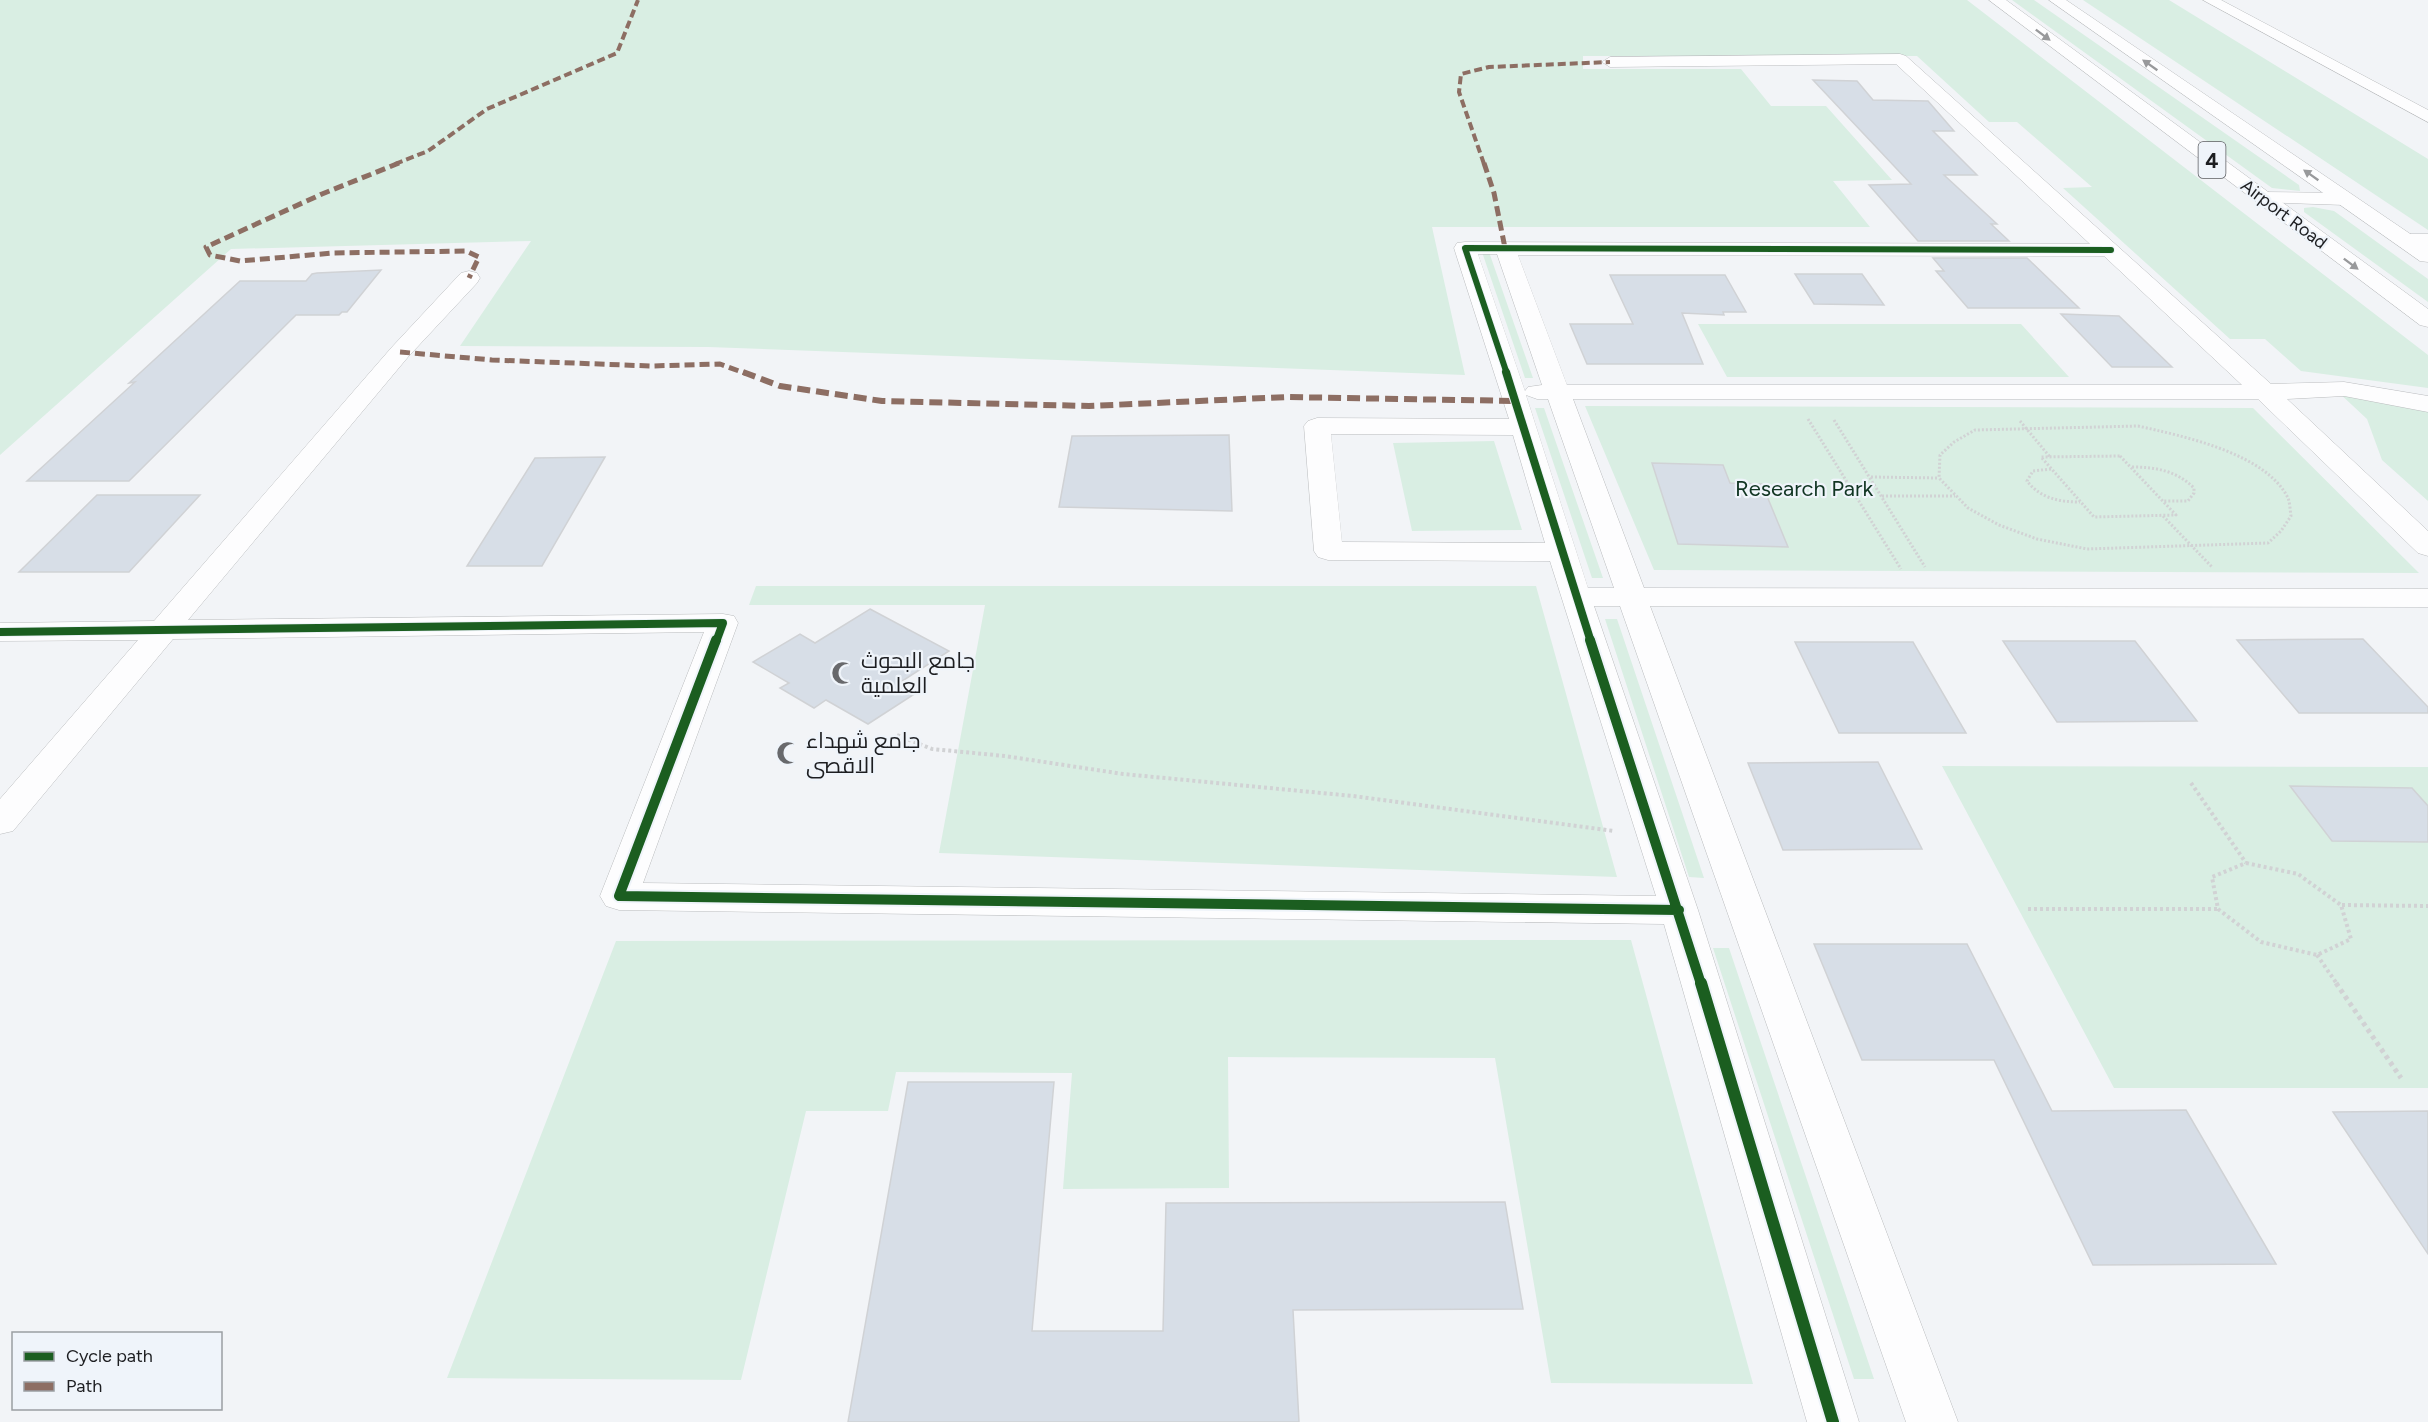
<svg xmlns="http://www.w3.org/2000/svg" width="2428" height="1422" font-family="Figtree,Cairo,sans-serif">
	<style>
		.green { fill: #d9eee3 }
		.building { fill: #d7dee7; stroke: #d0d2d5; stroke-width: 1.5 }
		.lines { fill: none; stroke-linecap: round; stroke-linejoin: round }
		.minor-casing { stroke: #babcbe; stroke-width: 1 }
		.highway-casing { stroke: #babcbe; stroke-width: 1 }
		.path-far2 { stroke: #d1d2d4; stroke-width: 3; stroke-dasharray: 2 2; stroke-linecap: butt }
		.path-far1 { stroke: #d1d2d4; stroke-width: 4; stroke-dasharray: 3 3; stroke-linecap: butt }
		.path { stroke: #d1d2d4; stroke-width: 5; stroke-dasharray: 4 4; stroke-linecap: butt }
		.minor { fill: #fdfdfe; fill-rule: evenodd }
		.highway { fill: #fdfdfe; fill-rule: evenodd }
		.quiet-far2 { stroke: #8d6e63; stroke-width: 4; stroke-dasharray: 8 4; stroke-linecap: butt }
		.quiet-far1 { stroke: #8d6e63; stroke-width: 5; stroke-dasharray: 10 5; stroke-linecap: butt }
		.quiet { stroke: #8d6e63; stroke-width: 6; stroke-dasharray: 13 6; stroke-linecap: butt }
		.cycleway-far3-casing { stroke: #eff4fa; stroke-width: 8 }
		.cycleway-far2-casing { stroke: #eff4fa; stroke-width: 10 }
		.cycleway-far1-casing { stroke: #eff4fa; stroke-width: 14 }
		.cycleway-casing { stroke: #eff4fa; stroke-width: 16 }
		.cycleway-far3 { stroke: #1b5e20; stroke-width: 6 }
		.cycleway-far2 { stroke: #1b5e20; stroke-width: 8 }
		.cycleway-far1 { stroke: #1b5e20; stroke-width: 10 }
		.cycleway { stroke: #1b5e20; stroke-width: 12 }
		.oneway { fill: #98999b }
		.labels { text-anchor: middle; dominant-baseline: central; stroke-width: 4.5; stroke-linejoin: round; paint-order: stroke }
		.far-street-label { font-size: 18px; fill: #1d1e21; stroke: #eff4fa }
		.shield { fill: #eff4fa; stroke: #5c5e62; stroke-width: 1.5 }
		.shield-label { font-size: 21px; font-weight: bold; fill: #1d1e21 }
		.park-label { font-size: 22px; fill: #103522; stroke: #eff4fa }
		.poi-label { font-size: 22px; fill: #1d1e21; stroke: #eff4fa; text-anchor: start }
	</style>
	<rect width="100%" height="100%" fill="#f2f4f7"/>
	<path class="green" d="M 0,0 L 1967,0 L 2428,355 L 2428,388 L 2301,371 L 2265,339 L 2230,339 L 2063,188 L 2092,187 L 2017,122 L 1989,122 L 1917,56 L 1583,56 L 1583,69 L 1741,69 L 1771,106 L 1826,106 L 1892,180 L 1833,181 L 1870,227 L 1432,227 L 1465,375 L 708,347 L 460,346 L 531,241 L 231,249 L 0,455 Z
		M 2012,0 L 2034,0 L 2299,185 L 2300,191 L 2272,188 Z
		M 2083,0 L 2169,0 L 2428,159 L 2428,230 Z
		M 2313,207 L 2334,211 L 2428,279 L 2428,302 L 2304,212 L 2304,208 Z
		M 1482,252 L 1489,252 L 1533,378 L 1525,378 Z
		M 1698,324 L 2021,324 L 2069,377 L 1727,377 Z
		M 2337,391 L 2428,407 L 2428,501 L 2382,460 L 2367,419 Z
		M 1585,406 L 2253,408 L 2419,573 L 1654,570 Z
		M 1535,408 L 1544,408 L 1603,578 L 1592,578 Z
		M 1494,441 L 1522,530 L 1412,531 L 1393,443 Z
		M 756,586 L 1536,586 L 1617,877 L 939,853 L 985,605 L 749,605 Z
		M 1605,619 L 1617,619 L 1704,878 L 1689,877 Z
		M 1942,766 L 2428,767 L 2428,1088 L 2114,1088 Z
		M 1631,940 L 1753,1384 L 1551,1383 L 1495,1058 L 1228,1057 L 1229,1188 L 1063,1189 L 1072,1073 L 896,1072 L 888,1111 L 806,1111 L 741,1380 L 447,1378 L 616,941 Z
		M 1713,948 L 1729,948 L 1874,1379 L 1854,1379 Z"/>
	<path class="building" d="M 1813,80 L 1857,81 L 1873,100 L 1928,101 L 1954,131 L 1933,131 L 1977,175 L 1944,175 L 1997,224 L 1991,224 L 2009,241 L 1918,241 L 1869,185 L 1911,184 Z
		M 1933,258 L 2027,258 L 2079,308 L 1968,308 L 1936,271 L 1944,271 Z
		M 381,270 L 347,312 L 342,312 L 339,315 L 296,315 L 129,481 L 27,481 L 135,382 L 129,383 L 240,281 L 306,281 L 312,274 L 317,273 Z
		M 1795,274 L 1862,274 L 1884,305 L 1814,304 Z
		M 1610,275 L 1725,275 L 1746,312 L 1723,312 L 1724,315 L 1682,313 L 1703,364 L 1587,364 L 1570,324 L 1633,324 Z
		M 2061,314 L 2119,316 L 2172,367 L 2112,367 Z
		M 1229,435 L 1232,511 L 1059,507 L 1072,436 Z
		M 605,457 L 542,566 L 467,566 L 535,458 Z
		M 1652,463 L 1723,465 L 1730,483 L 1762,484 L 1788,547 L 1678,544 Z
		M 97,495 L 200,495 L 129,572 L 19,572 Z
		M 870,609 L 949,651 L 899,683 L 916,693 L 868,724 L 826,700 L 814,708 L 780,688 L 789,683 L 753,662 L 800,634 L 815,643 Z
		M 2363,639 L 2428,707 L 2428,713 L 2299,713 L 2237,640 Z
		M 2003,641 L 2135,641 L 2197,721 L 2057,722 Z
		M 1795,642 L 1913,642 L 1966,733 L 1839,733 Z
		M 1878,762 L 1922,849 L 1783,850 L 1748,763 Z
		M 2290,786 L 2412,788 L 2428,806 L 2428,842 L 2332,841 Z
		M 1814,944 L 1967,944 L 2052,1111 L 2186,1110 L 2276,1264 L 2093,1265 L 1994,1060 L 1862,1060 Z
		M 908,1082 L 1054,1082 L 1032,1331 L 1163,1331 L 1166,1203 L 1505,1202 L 1523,1309 L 1293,1310 L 1299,1422 L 848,1422 Z
		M 2428,1111 L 2428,1254 L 2333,1112 Z"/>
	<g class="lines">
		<g class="minor-casing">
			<path id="minor" d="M 2203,0 L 2221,0 L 2428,110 L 2428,122 Z
				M 1900,54 L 1906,56 L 2271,384 L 2344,382 L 2428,396 L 2428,412 L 2344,396 L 2287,399 L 2428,531 L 2428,556 L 2418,553 L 2258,399 L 1573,399 L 1644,588 L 2428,589 L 2428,607 L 1650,606 L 1958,1422 L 1906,1422 L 1620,606 L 1594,606 L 1698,910 L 1859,1422 L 1807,1422 L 1664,924 L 619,910 L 606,906 L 600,896 L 704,632 L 173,639 L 13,831 L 0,834 L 0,799 L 138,640 L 0,641 L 0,623 L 154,621 L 392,347 L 461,273 L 469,271 L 477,273 L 480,278 L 477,283 L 408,357 L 188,620 L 723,614 L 734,616 L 738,623 L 643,883 L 1656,896 L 1550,561 L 1328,560 L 1318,557 L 1314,551 L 1304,426 L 1308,421 L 1317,418 L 1509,419 L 1454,248 L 1457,243 L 1465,242 L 2090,244 L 1896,64 L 1610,67 L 1602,62 L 1610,57 ZM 1478,254 L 1497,254 L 1542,385 L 1528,387 L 1525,391 ZM 1518,255 L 2104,256 L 2242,385 L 1567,385 ZM 1526,395 L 1537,399 L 1548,399 L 1614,588 L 1588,588 ZM 1331,434 L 1513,435 L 1545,543 L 1342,542 Z
				M 2263,192 L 2345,193 L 2352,195 L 2355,199 L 2352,203 L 2345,205 L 2256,202 L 2253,198 L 2256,194 Z
				M 2404,234 L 2428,234 L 2428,246 L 2397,244 L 2393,240 L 2397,236 Z"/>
		</g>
		<g class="highway-casing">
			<path id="highway" d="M 1989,0 L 2006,0 L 2428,309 L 2428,327 L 2420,325 Z
				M 2049,0 L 2066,0 L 2428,246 L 2428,262 L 2420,261 Z"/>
		</g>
		<path class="path-far2" d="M 1808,419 L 1901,569
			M 1834,420 L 1925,567
			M 2020,421 L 2050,457
			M 2138,426 C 2182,436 2266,453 2288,498 C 2290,503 2290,510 2291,516 L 2281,531 L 2268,543 L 2087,549 L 2037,539 L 1999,525 L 1968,508 L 1939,478 L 1940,455 L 1954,442 L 1975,430 Z
			M 2120,456 L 2176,515 L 2094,517 L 2041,457 Z
			M 2132,467 C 2156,467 2177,471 2194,488 L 2194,493 L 2188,501 L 2163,501
			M 2051,469 L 2033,471 L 2027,481 C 2040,498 2059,502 2080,502
			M 1871,477 L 1939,478
			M 1882,496 L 1955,496
			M 2163,516 L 2212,567"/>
		<path class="path-far1" d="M 897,735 L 932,749 L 1005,756 L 1123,774 L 1353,796 L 1614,831
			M 2191,783 L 2246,863
			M 2246,863 L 2298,874 L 2341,905 L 2351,939 L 2317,955 L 2261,942 L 2218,909 L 2212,877 Z
			M 2342,905 L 2428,906
			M 2028,909 L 2218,909
			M 2317,955 L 2337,984"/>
		<path class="path" d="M 2336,983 L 2401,1078"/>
		<use href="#minor" class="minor"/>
		<use href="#highway" class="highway"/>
		<path class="quiet-far2" d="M 395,164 L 428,151 L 487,109 L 617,53 L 638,0
			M 1484,164 L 1459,92 L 1461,74 L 1489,67 L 1610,62"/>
		<path class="quiet-far1" d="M 399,163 L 322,194 L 206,247 L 210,255 L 240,261 L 333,253 L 466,251 L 479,257 L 469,278
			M 1484,163 L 1494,193 L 1505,248
			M 400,352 L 492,360 L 651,366 L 720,364 L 747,374"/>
		<path class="quiet" d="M 743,372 L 780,386 L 882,401 L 1089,406 L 1287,397 L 1516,401"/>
		<g class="cycleway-far3-casing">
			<path id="cycleway-far3" d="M 1507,374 L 1465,248 L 2111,250"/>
		</g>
		<g class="cycleway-far2-casing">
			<path id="cycleway-far2" d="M 1506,372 L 1591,642
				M 0,632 L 723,623 L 716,642"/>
		</g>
		<g class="cycleway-far1-casing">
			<path id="cycleway-far1" d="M 716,640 L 619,896 L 1679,910
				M 1590,640 L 1701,984"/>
		</g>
		<g class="cycleway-casing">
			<path id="cycleway" d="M 1701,983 L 1833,1422"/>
		</g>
		<use href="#cycleway-far3" class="cycleway-far3"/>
		<use href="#cycleway-far2" class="cycleway-far2"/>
		<use href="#cycleway-far1" class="cycleway-far1"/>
		<use href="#cycleway" class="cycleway"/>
	</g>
	<defs><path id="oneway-solid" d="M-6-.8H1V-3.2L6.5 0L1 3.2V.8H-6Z" transform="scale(1.5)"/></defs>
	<g class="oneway">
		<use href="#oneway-solid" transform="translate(2043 35) rotate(37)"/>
		<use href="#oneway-solid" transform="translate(2150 65) rotate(-145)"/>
		<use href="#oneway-solid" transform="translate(2311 175) rotate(-145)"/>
		<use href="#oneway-solid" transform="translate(2351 264) rotate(37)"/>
	</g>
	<defs>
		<g id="mosque-bare" transform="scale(1.8)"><path d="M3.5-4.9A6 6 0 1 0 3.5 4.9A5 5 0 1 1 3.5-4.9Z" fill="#68696c" stroke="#eff4fa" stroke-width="2.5" paint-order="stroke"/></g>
	</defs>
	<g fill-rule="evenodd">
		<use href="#mosque-bare" x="843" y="673"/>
		<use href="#mosque-bare" x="788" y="753"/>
	</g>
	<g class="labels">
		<g class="far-street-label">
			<text transform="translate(2284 214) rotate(37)">Airport Road</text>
		</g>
		<rect class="shield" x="2198.5" y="142" width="27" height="36" rx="4.5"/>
		<g class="shield-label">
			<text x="2212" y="160">4</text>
		</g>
		<g class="park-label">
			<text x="1804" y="488">Research Park</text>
		</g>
		<g class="poi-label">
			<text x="861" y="660">جامع البحوث<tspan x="861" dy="25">العلمية</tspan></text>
			<text x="806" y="740">جامع شهداء<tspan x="806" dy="25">الاقصى</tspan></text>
		</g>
	</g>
	<rect x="12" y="1332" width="210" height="78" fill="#eff4fa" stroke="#9b9ea3" stroke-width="1.5"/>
	<rect x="24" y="1352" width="30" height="9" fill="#1b5e20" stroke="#9b9ea3" stroke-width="1.5"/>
	<text x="66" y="1362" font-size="18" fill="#1d1e21">Cycle path</text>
	<rect x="24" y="1382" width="30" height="9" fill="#8d6e63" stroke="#9b9ea3" stroke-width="1.5"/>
	<text x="66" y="1392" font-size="18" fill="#1d1e21">Path</text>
</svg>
